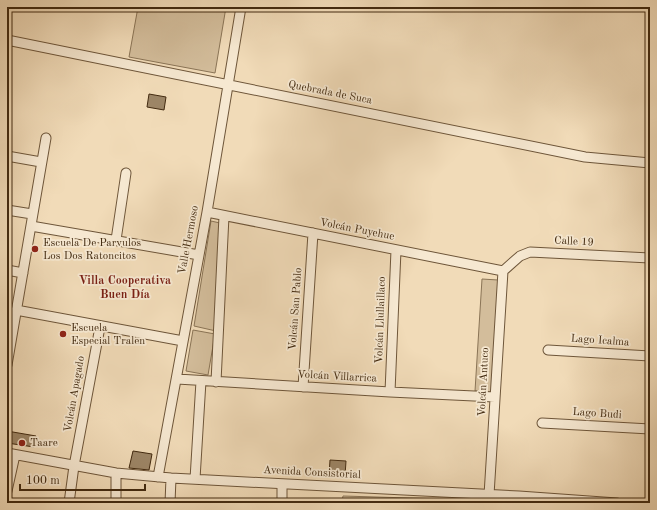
<svg xmlns="http://www.w3.org/2000/svg" width="657" height="510" font-family="'Old Standard TT',serif">
	<style>
		.green { fill: #d3bd9b; stroke: #8a7456 }
		.building { fill: #9d8667; stroke: #422a10 }
		.lines { fill: none; stroke-linecap: round; stroke-linejoin: round }
		.minor-casing { stroke: #6e563a; stroke-width: 11 }
		.minor { stroke: #f6e8d1; stroke-width: 9 }
		.poi-dot { fill: #8f2418; stroke: #f6e8d1; stroke-width: 1.5 }
		.labels { text-anchor: middle; dominant-baseline: central; stroke-width: 3.5; stroke-linejoin: round; paint-order: stroke }
		.street-label { font-size: 11px; fill: #422a10; stroke: #f6e8d1 }
		.poi-label { font-size: 11px; fill: #422a10; stroke: #f6e8d1; text-anchor: start }
		.neighbourhood-label { font-size: 12px; font-weight: bold; fill: #7a1f14; stroke: #f6e8d1 }
	</style>
	<rect width="100%" height="100%" fill="#f1dbb8"/>
	<filter id="stains"><feTurbulence type="fractalNoise" baseFrequency=".005" numOctaves="4"/><feColorMatrix values="0 0 0 0 .2 0 0 0 0 .09 0 0 0 0 .02 0 0 0 .5 -.17"/></filter>
	<radialGradient id="worn" r=".72"><stop offset=".6" stop-color="#630" stop-opacity="0"/><stop offset="1" stop-color="#630" stop-opacity=".3"/></radialGradient>
	<path class="green" d="M 138,7 L 226,7 L 215,73 L 129,57 Z
		M 211,221 L 220,223 L 216,331 L 194,326 Z
		M 482,279 L 498,280 L 492,392 L 475,391 Z
		M 193,330 L 215,334 L 208,375 L 186,371 Z
		M 343,496 L 510,501 L 510,503 L 349,503 L 342,501 Z"/>
	<path class="building" d="M 149,94 L 166,97 L 164,110 L 147,107 Z
		M 7,431 L 36,436 L 34,447 L 7,443 Z
		M 133,451 L 152,454 L 149,470 L 129,468 Z
		M 330,460 L 346,461 L 345,476 L 329,475 Z"/>
	<g class="lines">
		<g class="minor-casing">
			<path id="minor" d="M 7,40 L 585,157 L 650,163
				M 7,156 L 41,162
				M 7,210 L 32,214
				M 207,212 L 503,271
				M 31,226 L 199,255
				M 116,240 L 126,173
				M 7,270 L 23,273
				M 503,271 L 520,256 L 530,252 L 650,258
				M 16,310 L 183,341
				M 548,350 L 650,356
				M 7,365 L 46,138
				M 177,379 L 390,392 L 495,397
				M 216,382 L 224,216
				M 303,387 L 313,233
				M 390,392 L 396,250
				M 542,423 L 650,429
				M 7,453 L 116,473 L 171,478 L 519,496 L 617,503
				M 158,477 L 207,212 L 241,7
				M 195,479 L 201,381
				M 7,491 L 15,455
				M 489,495 L 503,271
				M 69,503 L 74,466 L 100,327
				M 116,503 L 116,473
				M 170,503 L 171,478
				M 282,503 L 282,484"/>
		</g>
		<use href="#minor" class="minor"/>
	</g>
	<g class="poi-dot">
		<circle cx="35" cy="249" r="4"/>
		<circle cx="63" cy="334" r="4"/>
		<circle cx="22" cy="443" r="4"/>
	</g>
	<g class="labels">
		<g class="street-label">
			<text transform="translate(330 93) rotate(11)">Quebrada de Suca</text>
			<text transform="translate(357 230) rotate(11)">Volcán Puyehue</text>
			<text transform="translate(189 240) rotate(-79)">Valle Hermoso</text>
			<text transform="translate(574 242) rotate(3)">Calle 19</text>
			<text transform="translate(296 309) rotate(-86)">Volcán San Pablo</text>
			<text transform="translate(381 320) rotate(-88)">Volcán Llullaillaco</text>
			<text transform="translate(600 341) rotate(4)">Lago Icalma</text>
			<text transform="translate(337 377) rotate(3)">Volcán Villarrica</text>
			<text transform="translate(484 382) rotate(-87)">Volcán Antuco</text>
			<text transform="translate(75 394) rotate(-80)">Volcán Apagado</text>
			<text transform="translate(597 414) rotate(4)">Lago Budi</text>
			<text transform="translate(312 473) rotate(3)">Avenida Consistorial</text>
		</g>
		<g class="poi-label">
			<text x="43" y="243">Escuela De Parvulos<tspan x="43" dy="13">Los Dos Ratoncitos</tspan></text>
			<text x="71" y="328">Escuela<tspan x="71" dy="13">Especial Tralen</tspan></text>
			<text x="30" y="443">Taare</text>
		</g>
		<g class="neighbourhood-label">
			<text x="125" y="281">Villa Cooperativa<tspan x="125" dy="14">Buen Día</tspan></text>
		</g>
	</g>
	<rect width="657" height="510" fill="none" stroke="#f1dbb8" stroke-width="24"/>
	<rect x="8" y="8" width="641" height="494" fill="none" stroke="#422a10" stroke-width="2"/>
	<rect x="12" y="12" width="633" height="486" fill="none" stroke="#422a10"/>
	<path d="M20 484v6h125v-6" fill="none" stroke="#422a10" stroke-width="2"/>
	<text x="26" y="484" font-size="12" fill="#422a10" stroke="#f6e8d1" stroke-width="3" paint-order="stroke">100 m</text>
	<rect width="100%" height="100%" filter="url(#stains)"/>
	<rect width="100%" height="100%" fill="url(#worn)"/>
</svg>
